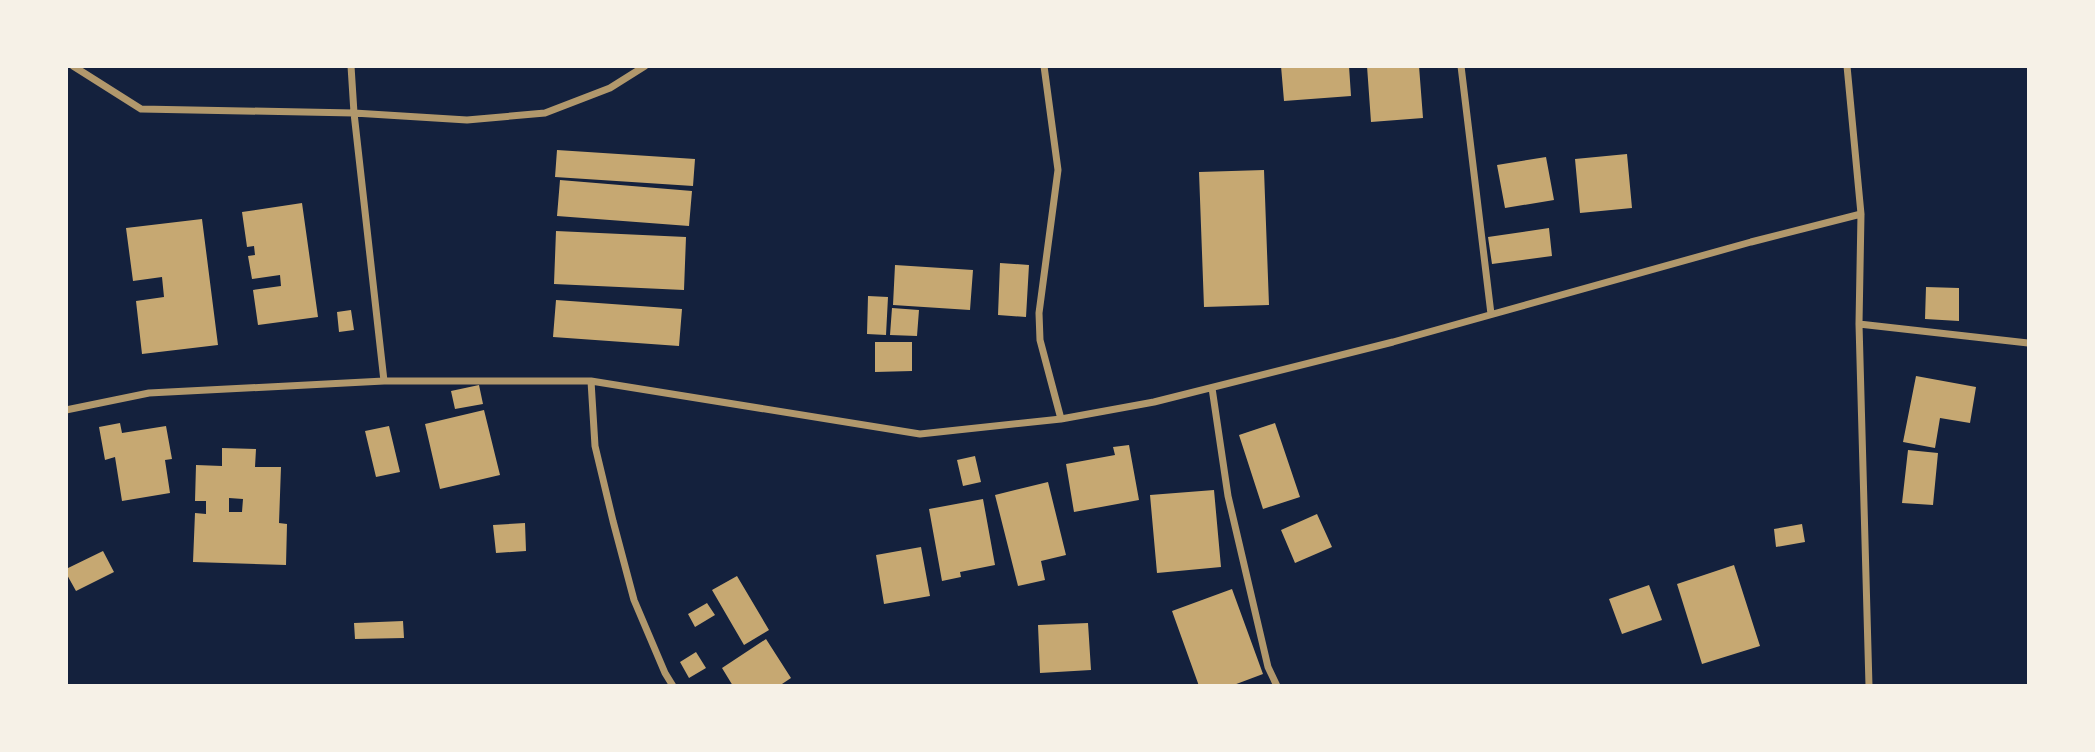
<svg xmlns="http://www.w3.org/2000/svg" width="2095" height="752" font-family="'Times New Roman',serif">
	<style>
		.building { fill: #c6a872; fill-rule: evenodd }
		.lines { fill: none; stroke-linecap: round; stroke-linejoin: round }
		.minor { stroke: #b1986c; stroke-width: 7 }
	</style>
	<rect width="100%" height="100%" fill="#14213d"/>
	<path class="building" d="M 1281,66 L 1349,66 L 1351,96 L 1284,101 Z
		M 1367,66 L 1419,66 L 1423,118 L 1371,122 Z
		M 557,150 L 695,159 L 693,186 L 555,177 Z
		M 1627,154 L 1632,208 L 1580,213 L 1575,159 Z
		M 1546,157 L 1554,200 L 1505,208 L 1497,165 Z
		M 1264,170 L 1269,305 L 1204,307 L 1199,172 Z
		M 560,180 L 692,191 L 689,226 L 557,216 Z
		M 302,203 L 318,317 L 258,325 L 253,290 L 281,286 L 280,275 L 252,279 L 248,256 L 255,255 L 254,246 L 247,247 L 242,212 Z
		M 202,219 L 218,345 L 142,354 L 136,301 L 164,297 L 162,277 L 133,281 L 126,228 Z
		M 1549,228 L 1552,256 L 1492,264 L 1488,237 Z
		M 556,231 L 686,237 L 684,290 L 554,284 Z
		M 1000,263 L 1029,265 L 1026,317 L 998,315 Z
		M 895,265 L 973,270 L 970,310 L 893,305 Z
		M 1926,287 L 1959,288 L 1959,321 L 1925,319 Z
		M 868,296 L 888,297 L 886,335 L 867,334 Z
		M 556,300 L 682,309 L 679,346 L 553,337 Z
		M 892,308 L 919,310 L 917,336 L 890,335 Z
		M 351,310 L 354,330 L 339,332 L 337,312 Z
		M 875,342 L 912,342 L 912,371 L 875,372 Z
		M 1916,376 L 1976,387 L 1970,423 L 1940,418 L 1935,448 L 1903,442 Z
		M 479,385 L 483,404 L 455,409 L 451,391 Z
		M 484,410 L 500,475 L 440,489 L 425,424 Z
		M 120,423 L 122,433 L 166,426 L 172,459 L 165,460 L 170,493 L 122,501 L 115,457 L 105,460 L 99,427 Z
		M 1275,423 L 1300,497 L 1263,509 L 1239,435 Z
		M 389,426 L 400,472 L 376,477 L 365,431 Z
		M 1129,445 L 1139,500 L 1074,512 L 1066,464 L 1115,455 L 1113,447 Z
		M 222,448 L 256,449 L 255,467 L 281,467 L 279,523 L 287,524 L 286,565 L 193,562 L 195,513 L 206,514 L 206,501 L 195,501 L 196,465 L 222,466 ZM 229,498 L 243,499 L 242,512 L 229,512 Z
		M 1908,450 L 1938,453 L 1933,505 L 1902,503 Z
		M 975,456 L 981,482 L 963,486 L 957,460 Z
		M 1048,482 L 1066,555 L 1041,561 L 1045,580 L 1018,586 L 995,495 Z
		M 1214,490 L 1221,567 L 1157,573 L 1150,495 Z
		M 983,499 L 995,565 L 960,572 L 961,577 L 942,581 L 929,509 Z
		M 1317,514 L 1332,547 L 1295,563 L 1281,530 Z
		M 525,523 L 526,551 L 496,553 L 493,525 Z
		M 1802,524 L 1805,542 L 1776,547 L 1774,529 Z
		M 921,547 L 930,596 L 884,604 L 876,555 Z
		M 103,551 L 114,572 L 76,591 L 66,573 L 66,569 Z
		M 1734,565 L 1760,646 L 1702,664 L 1677,584 Z
		M 737,576 L 769,630 L 744,645 L 712,590 Z
		M 1649,585 L 1662,620 L 1622,634 L 1609,599 Z
		M 1232,589 L 1263,674 L 1231,686 L 1199,686 L 1172,611 Z
		M 707,603 L 715,615 L 695,627 L 688,614 Z
		M 403,621 L 404,638 L 355,639 L 354,623 Z
		M 1088,623 L 1091,670 L 1040,673 L 1038,625 Z
		M 766,639 L 791,678 L 779,686 L 733,686 L 722,668 Z
		M 696,652 L 706,668 L 689,678 L 680,662 Z"/>
	<g class="lines">
		<path class="minor" d="M 73,66 L 141,109 L 354,113 L 467,120 L 545,113 L 610,88 L 645,66
			M 351,66 L 354,113 L 384,381
			M 1044,66 L 1058,170 L 1039,313 L 1040,340 L 1061,419
			M 1461,66 L 1491,314
			M 1847,66 L 1861,214 L 1859,324 L 1869,686
			M 1859,324 L 2028,343
			M 591,381 L 595,446 L 613,521 L 634,600 L 665,673 L 673,686
			M 1212,388 L 1228,496 L 1268,667 L 1277,686
			M 66,410 L 149,393 L 384,381 L 591,381 L 920,434 L 1061,419 L 1154,402 L 1393,342 L 1751,242 L 1861,214"/>
	</g>
	<rect width="2095" height="752" fill="none" stroke="#f6f1e7" stroke-width="136"/>
</svg>
